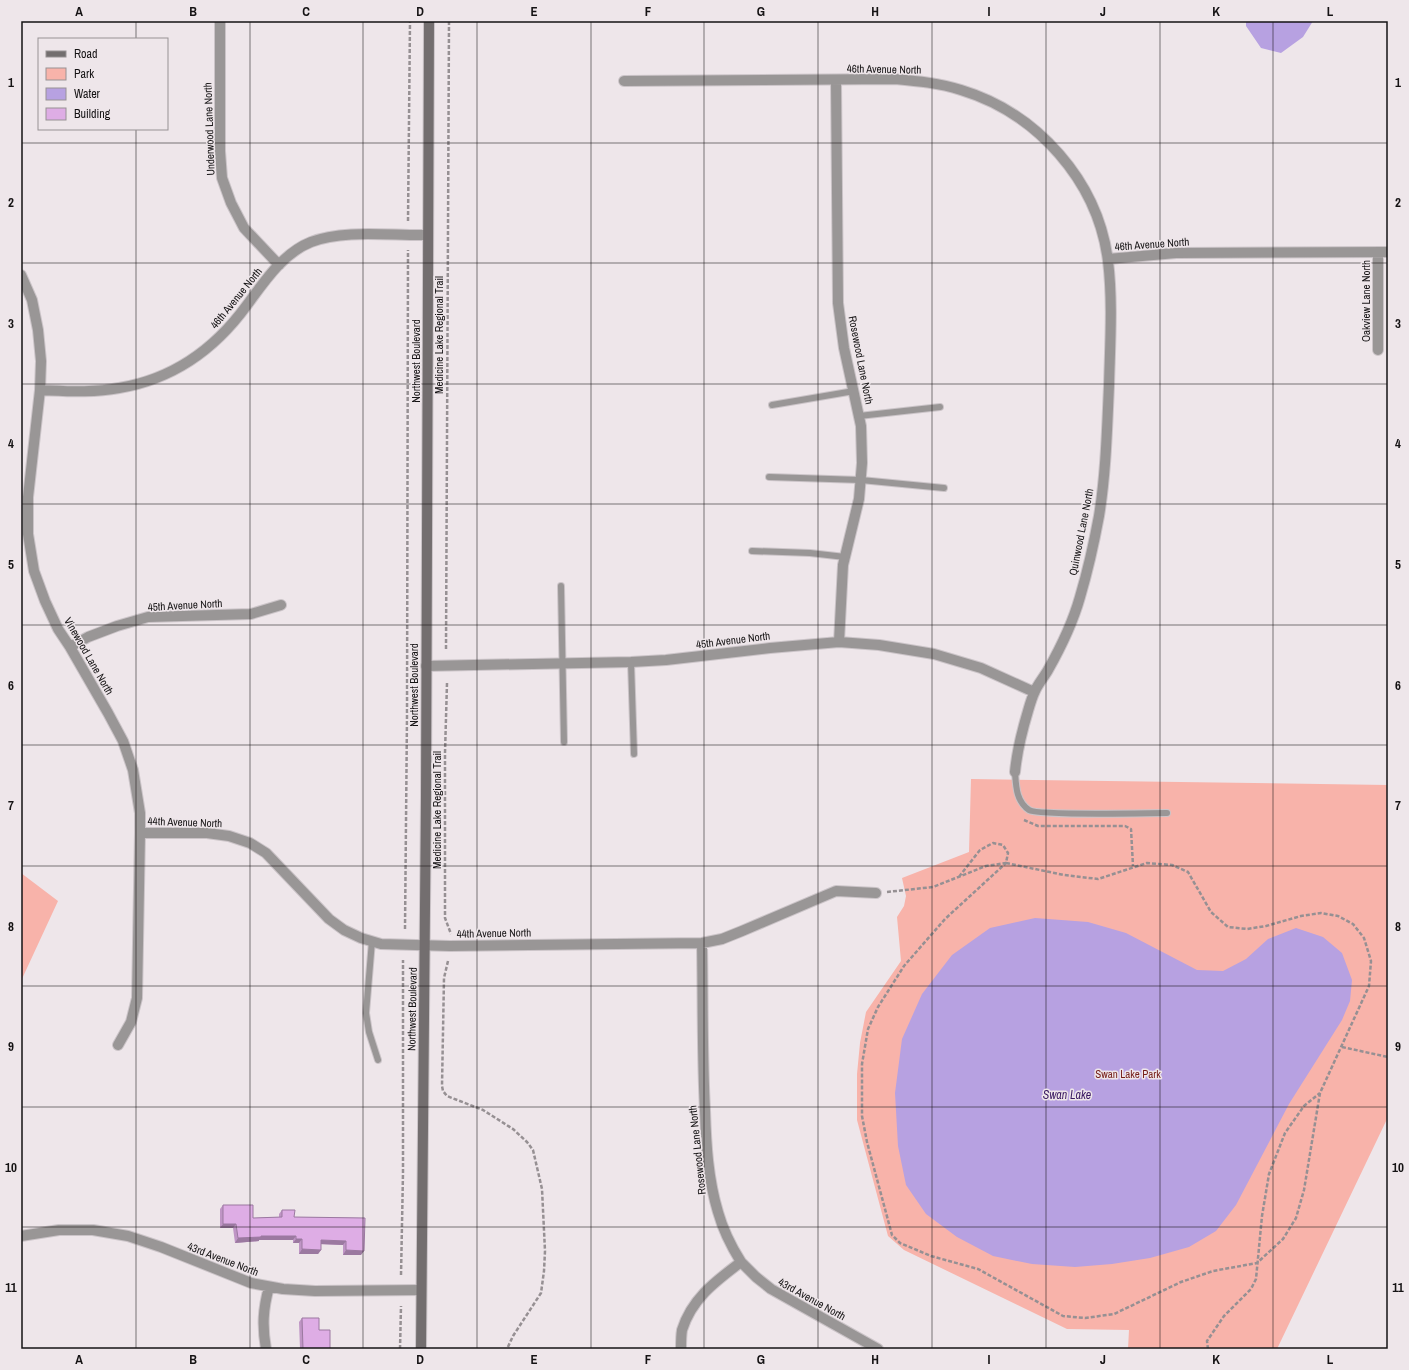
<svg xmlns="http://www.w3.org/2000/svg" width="1409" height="1370" font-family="'Archivo Narrow',sans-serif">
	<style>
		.green { fill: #f8b3aa }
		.water { fill: #b7a1e1 }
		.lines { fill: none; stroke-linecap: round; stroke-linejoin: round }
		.lane-casing { stroke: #cbc4c8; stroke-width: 8 }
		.street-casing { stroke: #cbc4c8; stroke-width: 12 }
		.secondary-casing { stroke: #cbc4c8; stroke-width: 12 }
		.path { stroke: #969093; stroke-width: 2.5; stroke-dasharray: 4 2; stroke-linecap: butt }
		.lane { stroke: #999696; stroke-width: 6 }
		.street { stroke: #999696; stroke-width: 10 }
		.secondary { stroke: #736e6f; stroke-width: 10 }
		.wall { fill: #bf95c5 }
		.shaded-wall { fill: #9b79a0 }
		.building { fill: #deade5; stroke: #9b79a0 }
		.grid { fill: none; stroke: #151314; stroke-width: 1; stroke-opacity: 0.55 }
		.labels { text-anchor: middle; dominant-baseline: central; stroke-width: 3; stroke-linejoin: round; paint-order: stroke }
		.street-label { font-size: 11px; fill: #151314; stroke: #eee6ea }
		.park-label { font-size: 11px; fill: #761f1a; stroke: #eee6ea }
		.water-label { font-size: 12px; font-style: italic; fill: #3b1a63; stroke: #eee6ea }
		.neatline { fill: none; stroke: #151314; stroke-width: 1.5 }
		.grid-label { font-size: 13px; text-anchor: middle; font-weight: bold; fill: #151314 }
	</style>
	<rect width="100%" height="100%" fill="#eee6ea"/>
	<path class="green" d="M 971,779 L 1388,785 L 1388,1117 L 1277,1349 L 1128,1349 L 1129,1330 L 1067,1329 L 904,1250 L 888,1236 L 857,1120 L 857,1074 L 860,1043 L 866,1012 L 901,961 L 897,917 L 904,906 L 906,896 L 902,878 L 969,852 Z
		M 21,873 L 58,901 L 21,981 Z"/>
	<path class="water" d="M 1246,21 L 1313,21 L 1303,37 L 1281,53 L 1261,48 L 1246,26 Z
		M 1035,918 L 1088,922 L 1126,933 L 1197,970 L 1223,971 L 1246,959 L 1268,939 L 1296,928 L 1323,937 L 1342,953 L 1352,980 L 1350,1001 L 1342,1020 L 1289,1104 L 1236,1205 L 1216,1231 L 1189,1247 L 1150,1258 L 1112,1264 L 1075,1267 L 1032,1264 L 993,1256 L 957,1237 L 926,1214 L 906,1185 L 898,1146 L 895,1093 L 902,1039 L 922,994 L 952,955 L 990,928 Z"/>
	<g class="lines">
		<g class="lane-casing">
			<path id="lane" d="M 772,405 L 854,391
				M 859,416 L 940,407
				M 769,477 L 861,480 L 944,488
				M 752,551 L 810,553 L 845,557
				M 561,586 L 564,742
				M 631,662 L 634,754
				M 1015,772 C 1016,786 1016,801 1029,810 C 1038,816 1148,813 1167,813
				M 372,941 L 366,1013 L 369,1032 L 378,1060"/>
		</g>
		<g class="street-casing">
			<path id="street" d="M 220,21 L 220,151 L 222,178 L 231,203 L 244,228 L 279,265
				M 836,80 L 838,303 L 844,348 L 861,426 L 862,463 L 859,499 L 843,565 L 839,642
				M 624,81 L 895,79 C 917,81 939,83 961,90 C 1037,113 1098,181 1108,261 C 1113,302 1110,345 1109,386 C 1107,429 1106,473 1099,516 C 1094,543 1088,570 1080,597 C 1073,622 1061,647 1048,670 C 1044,677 1038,684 1035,691 C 1032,697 1030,704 1028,711 C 1022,731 1017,751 1015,772
				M 1108,259 L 1176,253 L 1388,252
				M 21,275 L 32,300 L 38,330 L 41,361 L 40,390 L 28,497 L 28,534 L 34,571 L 45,601 L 58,629 L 70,647 L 108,713 L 123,741 L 133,770 L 140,813 L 140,833 L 137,998 L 131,1022 L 118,1045
				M 1378,350 L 1378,252
				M 40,390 C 66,391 93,393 119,388 C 174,379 215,349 247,305 C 264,282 283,253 311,242 C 344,229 392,236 428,235
				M 70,647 L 88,637 L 117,626 L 148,617 L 251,614 L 281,605
				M 426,666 L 631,662 L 666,660 L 770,648 L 839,642 L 879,645 L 934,654 L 981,668 L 1034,692
				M 140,833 L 207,833 L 229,836 L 250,843 L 266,853 L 329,919 L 344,930 L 361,938 L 381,944 L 450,946 L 702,943 L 722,939 L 742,931 L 836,891 L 876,893
				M 21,1236 L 59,1230 L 93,1230 L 128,1236 L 161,1247 L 251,1283 L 283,1289 L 315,1291 L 421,1290
				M 741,1262 L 756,1277 L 771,1289 L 878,1349
				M 266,1349 C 262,1326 263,1309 269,1287
				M 681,1349 C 681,1343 681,1336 682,1330 C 692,1298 716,1281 741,1262 C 731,1246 723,1230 718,1212 C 708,1179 706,1144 705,1110 C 702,1054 703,998 702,943"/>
		</g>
		<g class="secondary-casing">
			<path id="secondary" d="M 421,1349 L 426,797 L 429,21"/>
		</g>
		<path class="path" d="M 408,221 L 410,21
			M 446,649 L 449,21
			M 447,683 L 445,753 L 445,918 L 451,934
			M 1024,820 L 1038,826 L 1125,826 L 1131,829 L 1133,866
			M 1006,863 L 1064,875 L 1098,879 L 1147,863 L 1172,865 L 1188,872 L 1211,912 L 1228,927 L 1247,929 L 1266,926 L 1301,916 L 1321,913 L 1338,916 L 1353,924 L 1364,938 L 1371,961 L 1369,986 L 1320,1093 L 1304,1190 L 1296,1218 L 1283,1239 L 1257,1263 L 1213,1271 L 1181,1282 L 1114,1314 L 1085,1318 L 1063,1316 L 978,1269 L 931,1256 L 900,1243 L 892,1235 L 867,1142 L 862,1116 L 862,1064 L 868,1029 L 878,1007 L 904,966 L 945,919 Z
			M 887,892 L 933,887 L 986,866 L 1006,863 L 1008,853 L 1003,845 L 993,843 L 980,850 L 958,878
			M 405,929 L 407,716 L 408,250
			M 448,961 L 444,978 L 442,1086 L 443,1091 L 447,1096 L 483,1110 L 513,1129 L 527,1142 L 533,1150 L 542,1189 L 545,1251 L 544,1271 L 541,1293 L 513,1336 L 507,1349
			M 1342,1047 L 1388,1057
			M 401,1275 L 403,1173 L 403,960
			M 400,1349 L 401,1306
			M 1208,1349 L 1207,1341 L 1224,1316 L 1251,1289 L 1256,1279 L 1262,1216 L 1269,1174 L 1285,1133 L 1304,1106 L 1320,1093"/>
		<use href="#lane" class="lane"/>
		<use href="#street" class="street"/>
		<use href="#secondary" class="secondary"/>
	</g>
	<path class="wall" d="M 223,1205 L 253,1218 L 279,1217 L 279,1214 L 282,1210 L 294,1217 L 365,1218 L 361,1255 L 343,1255 L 343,1245 L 321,1244 L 321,1250 L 318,1254 L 299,1254 L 299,1243 L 293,1243 L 293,1240 L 259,1240 L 259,1241 L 235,1243 L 233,1228 L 220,1228 L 220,1209 Z
		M 302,1318 L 319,1330 L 330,1349 L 300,1349 L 299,1322 Z"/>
	<path class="shaded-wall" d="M 223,1224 L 236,1224 L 233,1228 L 220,1228 Z
		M 261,1236 L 296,1236 L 293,1240 L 259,1240 L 259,1241 L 235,1243 L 238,1238 Z
		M 296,1239 L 302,1239 L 299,1243 L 293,1243 Z
		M 321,1240 L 346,1241 L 343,1245 L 318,1244 Z
		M 302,1249 L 321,1250 L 318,1254 L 299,1254 Z
		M 346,1250 L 364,1251 L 361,1255 L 343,1255 Z"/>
	<path class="building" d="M 223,1205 L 253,1205 L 253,1218 L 282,1217 L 282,1210 L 295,1210 L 294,1217 L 365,1218 L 364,1251 L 346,1250 L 346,1241 L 321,1240 L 321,1250 L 302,1249 L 302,1239 L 296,1239 L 296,1236 L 261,1236 L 261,1237 L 238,1238 L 236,1224 L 223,1224 Z
		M 302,1318 L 319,1318 L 319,1330 L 330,1330 L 330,1349 L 303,1349 Z"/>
	<path class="grid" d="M 136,21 L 136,39M 250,21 L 250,1349M 363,21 L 363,1349M 477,21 L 477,1349M 591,21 L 591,1349M 704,21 L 704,1349M 818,21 L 818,1349M 932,21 L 932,1349M 1046,21 L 1046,1349M 1160,21 L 1160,1349M 1273,21 L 1273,1349M 136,129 L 136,1349M 21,143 L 1388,143M 21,263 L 1388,263M 21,384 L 1388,384M 21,504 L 1388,504M 21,625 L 1388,625M 21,745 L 1388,745M 21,866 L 1388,866M 21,986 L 1388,986M 21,1107 L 1388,1107M 21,1227 L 1388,1227"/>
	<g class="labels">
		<g class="street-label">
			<text transform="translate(884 69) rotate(1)">46th Avenue North</text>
			<text transform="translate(209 129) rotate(-92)">Underwood Lane North</text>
			<text transform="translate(1152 244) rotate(-4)">46th Avenue North</text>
			<text transform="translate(236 298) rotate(-51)">46th Avenue North</text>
			<text transform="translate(1366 301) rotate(-90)">Oakview Lane North</text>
			<text transform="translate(439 335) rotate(-90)">Medicine Lake Regional Trail</text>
			<text transform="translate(861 360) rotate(79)">Rosewood Lane North</text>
			<text transform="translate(416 361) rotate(-90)">Northwest Boulevard</text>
			<text transform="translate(1081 532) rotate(-79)">Quinwood Lane North</text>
			<text transform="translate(185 605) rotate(-3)">45th Avenue North</text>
			<text transform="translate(733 640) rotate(-7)">45th Avenue North</text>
			<text transform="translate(89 656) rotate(60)">Vinewood Lane North</text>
			<text transform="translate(414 685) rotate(-90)">Northwest Boulevard</text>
			<text transform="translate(437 810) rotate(-90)">Medicine Lake Regional Trail</text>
			<text transform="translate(185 822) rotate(2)">44th Avenue North</text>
			<text transform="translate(494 933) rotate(-1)">44th Avenue North</text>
			<text transform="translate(412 1009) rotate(-89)">Northwest Boulevard</text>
			<text transform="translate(697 1150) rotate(-96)">Rosewood Lane North</text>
			<text transform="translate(223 1259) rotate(21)">43rd Avenue North</text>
			<text transform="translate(812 1299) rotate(29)">43rd Avenue North</text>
		</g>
		<g class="park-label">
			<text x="1128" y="1074">Swan Lake Park</text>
		</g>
		<g class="water-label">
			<text x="1067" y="1095">Swan Lake</text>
		</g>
	</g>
	<rect width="1409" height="1370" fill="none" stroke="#eee6ea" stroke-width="44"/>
	<rect x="38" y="38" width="130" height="92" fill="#eee6ea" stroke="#979294"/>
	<rect x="46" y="51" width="20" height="6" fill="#736e6f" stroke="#979294"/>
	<text x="74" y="58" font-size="12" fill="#151314">Road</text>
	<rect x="46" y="68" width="20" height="12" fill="#f8b3aa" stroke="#979294"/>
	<text x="74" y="78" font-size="12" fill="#151314">Park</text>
	<rect x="46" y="88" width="20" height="12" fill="#b7a1e1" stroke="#979294"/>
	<text x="74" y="98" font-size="12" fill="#151314">Water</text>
	<rect x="46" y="108" width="20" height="12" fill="#deade5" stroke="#979294"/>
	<text x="74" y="118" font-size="12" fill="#151314">Building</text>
	<rect x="22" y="22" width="1365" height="1326" class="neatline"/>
	<g class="grid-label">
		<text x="79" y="16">A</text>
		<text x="193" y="16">B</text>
		<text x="306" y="16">C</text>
		<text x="420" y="16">D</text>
		<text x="534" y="16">E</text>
		<text x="648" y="16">F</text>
		<text x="761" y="16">G</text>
		<text x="875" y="16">H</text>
		<text x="989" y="16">I</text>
		<text x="1103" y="16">J</text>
		<text x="1216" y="16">K</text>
		<text x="1330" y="16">L</text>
		<text x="11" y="87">1</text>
		<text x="1398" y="87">1</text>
		<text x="11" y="207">2</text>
		<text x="1398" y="207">2</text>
		<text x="11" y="328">3</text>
		<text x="1398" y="328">3</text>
		<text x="11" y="448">4</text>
		<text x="1398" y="448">4</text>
		<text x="11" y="569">5</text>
		<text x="1398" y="569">5</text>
		<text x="11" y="690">6</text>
		<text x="1398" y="690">6</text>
		<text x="11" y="810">7</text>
		<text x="1398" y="810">7</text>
		<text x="11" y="931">8</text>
		<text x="1398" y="931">8</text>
		<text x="11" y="1051">9</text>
		<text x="1398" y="1051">9</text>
		<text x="11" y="1172">10</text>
		<text x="1398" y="1172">10</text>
		<text x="11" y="1292">11</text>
		<text x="1398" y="1292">11</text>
		<text x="79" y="1364">A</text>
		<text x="193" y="1364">B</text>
		<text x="306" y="1364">C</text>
		<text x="420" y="1364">D</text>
		<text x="534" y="1364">E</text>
		<text x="648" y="1364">F</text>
		<text x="761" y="1364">G</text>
		<text x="875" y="1364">H</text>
		<text x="989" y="1364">I</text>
		<text x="1103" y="1364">J</text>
		<text x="1216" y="1364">K</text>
		<text x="1330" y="1364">L</text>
	</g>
</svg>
